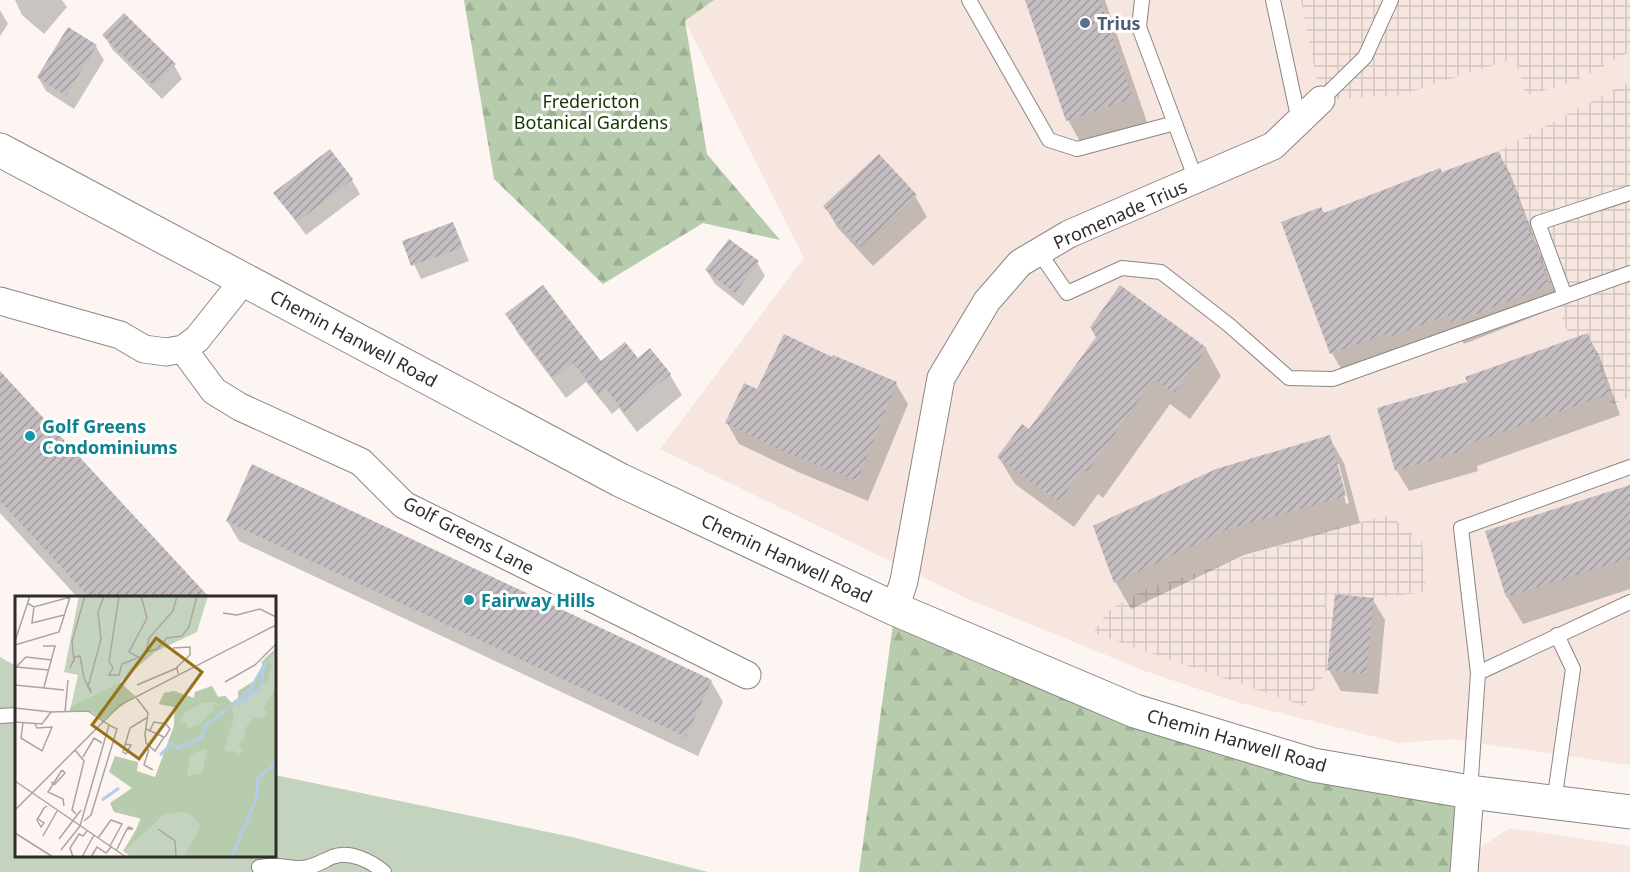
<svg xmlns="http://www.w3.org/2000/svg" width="1630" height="872" font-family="'Noto Sans',sans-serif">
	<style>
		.built { fill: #f6e6df }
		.industrial { fill: url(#industrial-grid) }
		.green { fill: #c4d3bd }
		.forest { fill: url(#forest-firs) }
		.shadow { fill: #0003; fill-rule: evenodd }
		.building { fill: url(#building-hatch) }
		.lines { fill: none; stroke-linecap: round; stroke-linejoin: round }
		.lane-casing { stroke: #8d8582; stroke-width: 16 }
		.street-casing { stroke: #8d8582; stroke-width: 29 }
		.secondary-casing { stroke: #8d8582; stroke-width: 35 }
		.lane { stroke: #fff; stroke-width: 14 }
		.street { stroke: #fff; stroke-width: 27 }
		.secondary { stroke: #fff; stroke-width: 33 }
		.service-dot { fill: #5c6f8a; stroke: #fff; stroke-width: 2 }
		.culture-dot { fill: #0f9aa8; stroke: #fff; stroke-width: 2 }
		.labels { text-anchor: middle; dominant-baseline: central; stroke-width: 6; stroke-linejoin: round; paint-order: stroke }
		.service-label { font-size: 18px; font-weight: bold; fill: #4e5e75; stroke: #fff; text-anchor: start }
		.park-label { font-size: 18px; fill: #173203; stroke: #fff }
		.street-label { font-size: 18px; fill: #2f2c2b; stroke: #fff }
		.culture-label { font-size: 18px; font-weight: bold; fill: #0d838f; stroke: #fff; text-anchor: start }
		.inset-river { fill: none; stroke: #b4cce9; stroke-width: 3 }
		.inset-road { fill: none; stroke: #aba5a2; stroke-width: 1.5 }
		.view { fill: #95721b; fill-opacity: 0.15; stroke: #95721b; stroke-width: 3 }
		.inset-edge { fill: none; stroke: #2f2c2b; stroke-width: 3 }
	</style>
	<defs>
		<pattern id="industrial-grid" width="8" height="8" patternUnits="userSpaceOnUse" patternTransform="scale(1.5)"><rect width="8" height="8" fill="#f6e6df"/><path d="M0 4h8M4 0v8" fill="none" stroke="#d3c5c0"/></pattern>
		<pattern id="forest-firs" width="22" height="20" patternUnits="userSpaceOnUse" patternTransform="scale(1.5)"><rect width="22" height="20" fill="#b7ccac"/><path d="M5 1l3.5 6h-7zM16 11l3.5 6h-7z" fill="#9eaf94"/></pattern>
		<pattern id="building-hatch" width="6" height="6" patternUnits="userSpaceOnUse" patternTransform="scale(1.5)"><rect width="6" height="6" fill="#c4bdc1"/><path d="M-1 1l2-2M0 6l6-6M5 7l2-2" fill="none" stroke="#a09a9d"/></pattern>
	</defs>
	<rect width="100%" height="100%" fill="#fdf5f1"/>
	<path class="built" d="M 714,0 L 1630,0 L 1630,765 L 1451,739 L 1399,743 L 1240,703 L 1145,671 L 968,599 L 660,449 L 804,258 L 685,21 Z
		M 1510,828 L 1630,846 L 1630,872 L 1464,872 L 1464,858 Z"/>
	<path class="industrial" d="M 1301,0 L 1630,0 L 1630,52 L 1575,81 L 1526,96 L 1515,58 L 1402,95 L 1321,100 Z
		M 1630,81 L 1630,397 L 1611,405 L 1588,333 L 1570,339 L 1499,151 Z
		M 1389,515 L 1422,542 L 1426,592 L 1374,598 L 1327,594 L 1326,607 L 1333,608 L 1327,670 L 1304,706 L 1093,633 L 1108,611 L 1144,590 L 1324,531 Z"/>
	<path class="green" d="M 0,657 L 16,666 L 16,856 L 274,856 L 275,775 L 572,837 L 708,872 L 0,872 Z"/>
	<path class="forest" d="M 464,0 L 714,0 L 685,21 L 707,154 L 780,240 L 703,223 L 603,284 L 494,179 Z
		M 895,609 L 1135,711 L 1470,792 L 1464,872 L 859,872 Z"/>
	<path class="shadow" d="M 15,0 L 62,0 L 67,7 L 44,34 L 22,15 Z
		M 1026,0 L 1105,0 L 1148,125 L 1083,147 L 1068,120 Z
		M 0,10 L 8,24 L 0,36 Z
		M 69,29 L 96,47 L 104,60 L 74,109 L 46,91 L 38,77 Z
		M 104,35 L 174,65 L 182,79 L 162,99 L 112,49 Z
		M 1498,153 L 1510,173 L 1560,306 L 1464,344 L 1459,335 L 1344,374 L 1332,353 L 1324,215 Z
		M 352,180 L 360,194 L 306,235 L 275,193 Z
		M 915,196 L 927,217 L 873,266 L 837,227 L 825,206 Z
		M 453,224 L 469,261 L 421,279 L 404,242 Z
		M 757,262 L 765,276 L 743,306 L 715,284 L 707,271 Z
		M 507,315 L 601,363 L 637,360 L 670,375 L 682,395 L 637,432 L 619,408 L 612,414 L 586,382 L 566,398 L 519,335 Z
		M 1587,335 L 1599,355 L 1620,415 L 1477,466 L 1478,471 L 1409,491 L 1397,471 L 1379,409 L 1469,383 Z
		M 1206,349 L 1221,376 L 1190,419 L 1170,404 L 1103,498 L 1098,494 L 1074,527 L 1015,484 L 999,458 L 1029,431 Z
		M 834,357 L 896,384 L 908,404 L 868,501 L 798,472 L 739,444 L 727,423 L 757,391 Z
		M 0,373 L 207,598 L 78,598 L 0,513 Z
		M 1329,437 L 1344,463 L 1360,523 L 1244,555 L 1131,609 L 1116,583 L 1095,527 ZM 1336,464 L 1339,464 L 1349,503 L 1346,504 Z
		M 1630,487 L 1630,589 L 1523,624 L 1507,597 L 1487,532 Z
		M 227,521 L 711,681 L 723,702 L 698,756 L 239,541 Z
		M 1373,600 L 1385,620 L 1378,694 L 1341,691 L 1329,670 Z"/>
	<path class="building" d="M 1025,0 L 1100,0 L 1133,98 L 1066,121 Z
		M 124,13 L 176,64 L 154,86 L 102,35 Z
		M 68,27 L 97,45 L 66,96 L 37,77 Z
		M 330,149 L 353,179 L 297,222 L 273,193 Z
		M 1499,151 L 1549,285 L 1451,324 L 1448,315 L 1386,338 L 1385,334 L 1330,354 L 1281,222 L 1321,207 L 1324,213 L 1440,168 L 1442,172 Z
		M 879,154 L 917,195 L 860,247 L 823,206 Z
		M 453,222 L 463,247 L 411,266 L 402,241 Z
		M 729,239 L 759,261 L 735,293 L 705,270 Z
		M 543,285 L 601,361 L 625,342 L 638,358 L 650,348 L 671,374 L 624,412 L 606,389 L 599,395 L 573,363 L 553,378 L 505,314 Z
		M 1120,285 L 1207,348 L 1174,393 L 1154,379 L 1087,472 L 1083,468 L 1059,502 L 997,457 L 1022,424 L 1029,429 L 1096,337 L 1090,327 Z
		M 1588,333 L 1609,394 L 1466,445 L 1467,450 L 1395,471 L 1377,408 L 1467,382 L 1465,377 Z
		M 784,334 L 832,357 L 833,355 L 897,382 L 857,481 L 785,452 L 725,423 L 744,383 L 757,389 Z
		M 0,371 L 209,597 L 89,597 L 0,501 Z
		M 1330,435 L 1346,496 L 1228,529 L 1114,583 L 1093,526 L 1216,469 Z
		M 252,464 L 712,680 L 686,737 L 226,521 Z
		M 1630,485 L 1630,558 L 1506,597 L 1485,531 Z
		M 1335,594 L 1374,598 L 1366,674 L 1327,670 Z"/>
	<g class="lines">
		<g class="lane-casing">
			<path id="lane" d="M 969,0 L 1049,140 L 1077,149 L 1175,123
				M 1142,0 L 1139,27 L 1196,180
				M 1273,0 L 1299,121
				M 1321,100 L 1365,57 L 1391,0
				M 1039,252 L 1067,293 L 1122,268 L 1161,272 L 1229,325 L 1289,378 L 1333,379 L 1630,273
				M 1565,296 L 1538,223 L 1630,193
				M 1478,673 L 1461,528 L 1630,467
				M 0,716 L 16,715
				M 1470,792 L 1478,673 L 1630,602
				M 1554,802 L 1573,669 L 1557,635
				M 259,867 C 277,863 284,868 301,868 C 312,868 321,862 332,857 C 349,850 371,861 384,872"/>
		</g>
		<g class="street-casing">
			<path id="street" d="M 0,301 L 120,335 L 144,349 L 166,352 L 183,349 L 197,339 L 244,280
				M 183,349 L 214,391 L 240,407 L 361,462 L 404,505 L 747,675
				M 895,609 L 904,581 L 941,378 L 987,301 L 1020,263 L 1069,234 L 1273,146 L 1321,100
				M 1464,872 L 1470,792"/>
		</g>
		<g class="secondary-casing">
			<path id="secondary" d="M 0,150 L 620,480 L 895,609 L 1135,711 L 1313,765 L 1470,792 L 1630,812"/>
		</g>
		<use href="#lane" class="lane"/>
		<use href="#street" class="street"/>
		<use href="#secondary" class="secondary"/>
	</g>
	<circle class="service-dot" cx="1085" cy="23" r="6"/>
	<g class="culture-dot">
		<circle cx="30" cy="436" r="6"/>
		<circle cx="469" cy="600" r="6"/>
	</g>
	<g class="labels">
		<g class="service-label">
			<text x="1097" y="23">Trius</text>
		</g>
		<g class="park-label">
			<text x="591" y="101">Fredericton<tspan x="591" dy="21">Botanical Gardens</tspan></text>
		</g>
		<g class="street-label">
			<text transform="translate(1120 214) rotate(-24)">Promenade Trius</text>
			<text transform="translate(354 338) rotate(28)">Chemin Hanwell Road</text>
			<text transform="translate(469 535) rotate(28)">Golf Greens Lane</text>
			<text transform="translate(787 558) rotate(25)">Chemin Hanwell Road</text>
			<text transform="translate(1237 740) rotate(16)">Chemin Hanwell Road</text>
		</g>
		<g class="culture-label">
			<text x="42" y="426">Golf Greens<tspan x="42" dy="21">Condominiums</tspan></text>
			<text x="481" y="600">Fairway Hills</text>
		</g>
	</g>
	<g transform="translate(15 596)">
		<rect width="261" height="261" fill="#fdf5f1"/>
		<path d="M 64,0 L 193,0 L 182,36 L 140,56 L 105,86 L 56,110 L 63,79 L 49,76 ZM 261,52 L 261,261 L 116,261 L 108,255 L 121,234 L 159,130 L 160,111 L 144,108 L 149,97 L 159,95 L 179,102 L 180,96 L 197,90 L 203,101 L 210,100 L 217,107 L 251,79 L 246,66 Z" fill="#c4d3bd"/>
		<path d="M 261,54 L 254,64 L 257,69 L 253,84 L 217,111 L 219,122 L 209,155 L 220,156 L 222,160 L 228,154 L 223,149 L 229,145 L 231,131 L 239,122 L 248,122 L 252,116 L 248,112 L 261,92 L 261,261 L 169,261 L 186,230 L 175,218 L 166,216 L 151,217 L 109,255 L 127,223 L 99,216 L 95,207 L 117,192 L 94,176 L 100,160 L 123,166 L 122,175 L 140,181 L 159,130 L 160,111 L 144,108 L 149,97 L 159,95 L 179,102 L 180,96 L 197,90 L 203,101 L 210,100 L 217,107 L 223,104 L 223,95 L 239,85 L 251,62 ZM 199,106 L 208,110 L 198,108 L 199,113 L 185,128 L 171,133 L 173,128 L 166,125 L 168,118 L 187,107 ZM 188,153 L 192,155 L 187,177 L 172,180 L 175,159 ZM 105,86 L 120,100 L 88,124 L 77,116 L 54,116 L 56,110 Z" fill="#b7ccac" fill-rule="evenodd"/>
		<path class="inset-river" d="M 246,89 L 249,71M 215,110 L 234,95 L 252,65M 223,110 L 245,92M 145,159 L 156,148 L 163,152 L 186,142 L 191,129 L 213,113M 87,204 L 104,192M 217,261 L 242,200 L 243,182 L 261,167"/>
		<path class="inset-road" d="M 104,0 L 94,65 L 98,72 L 94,79 L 104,79 L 107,68 L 122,62M 126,0 L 132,22 L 114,56 L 125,62 L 131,56M 162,0 L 158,15 L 134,42 L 131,56 L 142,53 L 152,42 L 167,40 L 174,31 L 182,0M 19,11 L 17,27 L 49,19M 208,17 L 222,19 L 245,13 L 261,21M 0,45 L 15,0M 0,49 L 44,36 L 55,1 L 19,11 L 12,7M 28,50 L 40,50 L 29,91M 158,52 L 175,51 L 175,59 L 162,71 L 163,78M 59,66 L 57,45 L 70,0M 1,71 L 11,61 L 37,64M 1,71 L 34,74M 55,72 L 60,61 L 65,60 L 69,82 L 76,97 L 75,91M 210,86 L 240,69 L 261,48M 0,89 L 49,94M 122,89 L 162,72M 73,91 L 86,43 L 83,16 L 89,0M 120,100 L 133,117 L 130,138 L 131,147 L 140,155 L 149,141 L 131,133M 0,112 L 36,116 L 73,115 L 94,129 L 65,230M 50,116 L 53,84M 0,126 L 27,128 L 36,116M 8,127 L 6,142 L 27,155 L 37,131 L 22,132 L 20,128M 135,134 L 139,126 L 151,128 L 155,133 L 150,141M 111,148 L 116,149 L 111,158 L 108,156 L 115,132 L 133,121M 134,153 L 129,169 L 138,174M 60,154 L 69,165 L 57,214 L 61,218M 68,161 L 79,142 L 87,147M 47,174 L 33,196 L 48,203 L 49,210M 0,185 L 111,261M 36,186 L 40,188 L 50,177 L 47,174M 0,214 L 105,109 L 261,29M 23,223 L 29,227 L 26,231 L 22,224 L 29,212 L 32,210M 69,225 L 76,219 L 102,133 L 94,129M 143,233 L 160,245 L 161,260M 0,237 L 38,261M 28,240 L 42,215M 83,242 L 96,224 L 107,228 L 95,250M 44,243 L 66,214M 46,254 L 65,230M 101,255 L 112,233 L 118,233 L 114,231 L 112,233M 58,261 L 55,252 L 64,238 L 68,240 L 72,235M 67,261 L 79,239M 76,261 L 82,251 L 91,257 L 96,251"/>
		<path class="view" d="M 141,42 L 187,76 L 124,163 L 77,129 Z"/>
		<rect width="261" height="261" class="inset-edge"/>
	</g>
</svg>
